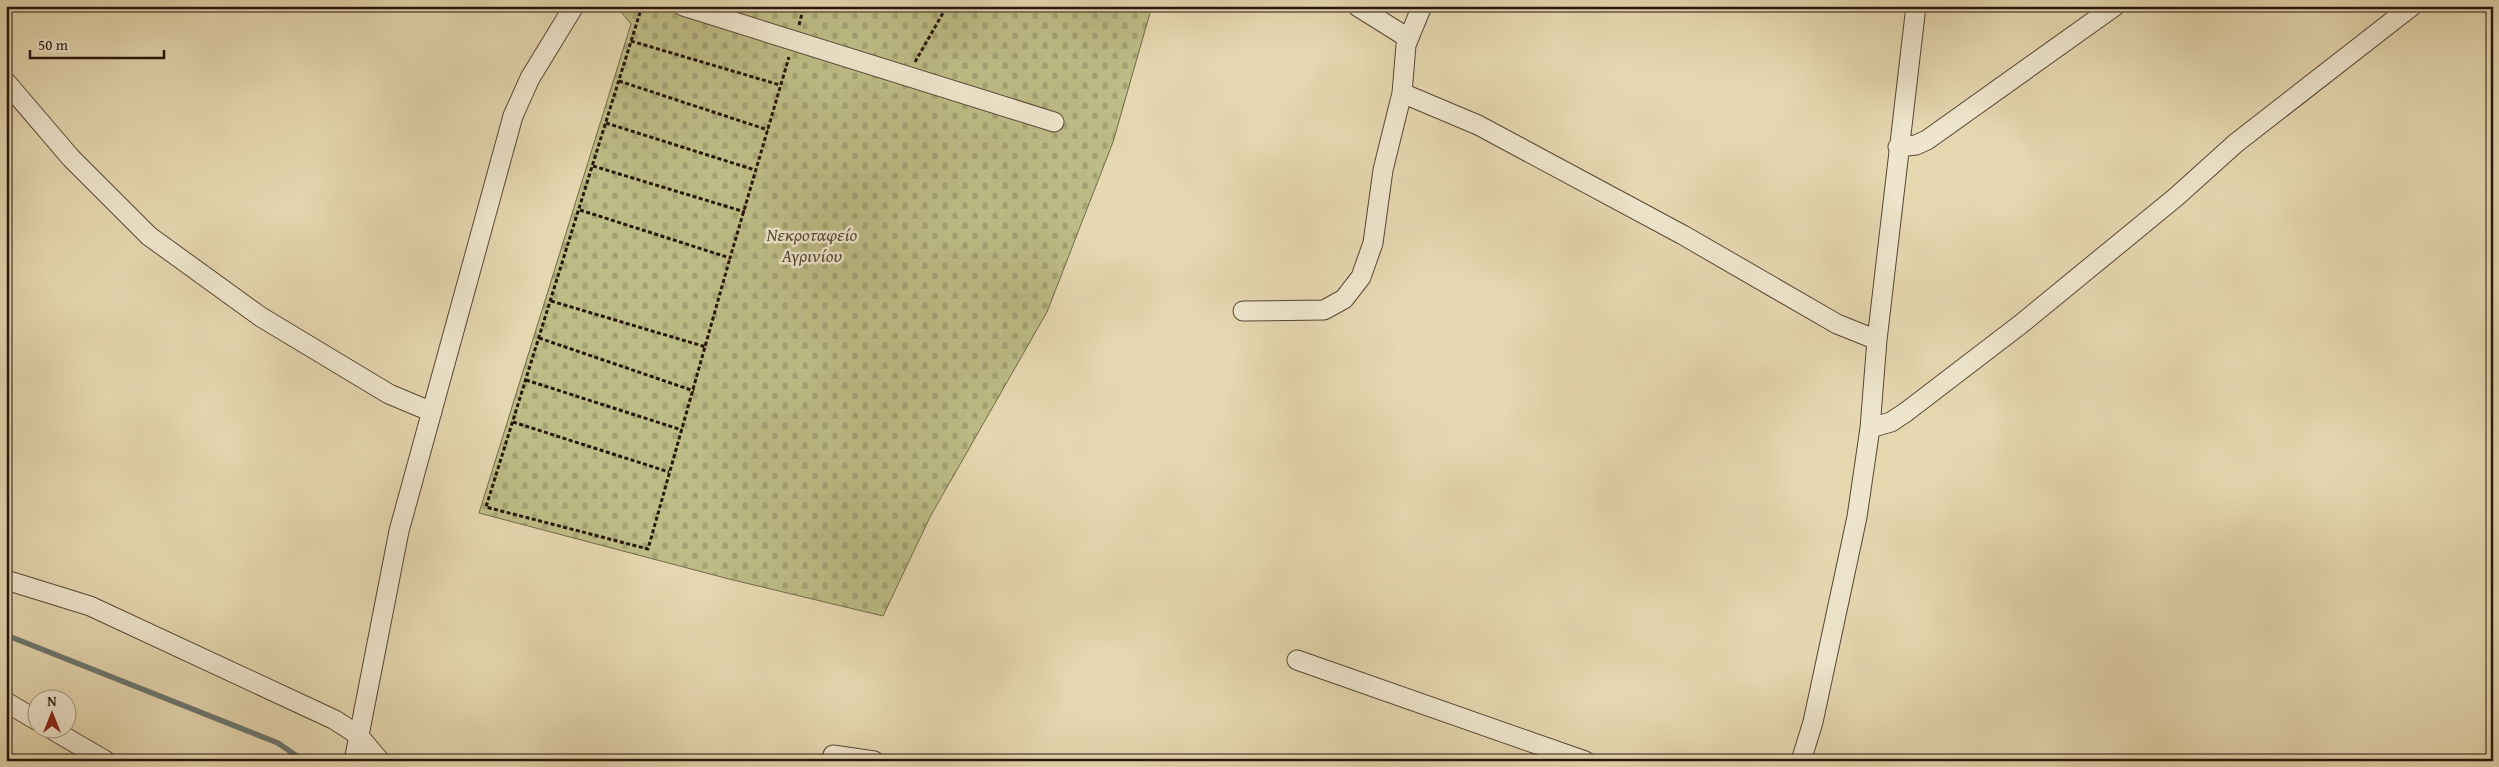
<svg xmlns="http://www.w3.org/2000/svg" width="2499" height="767" font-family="'Gentium Book Plus',serif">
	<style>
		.cemetery { fill: url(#cemetery-stones); stroke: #726949 }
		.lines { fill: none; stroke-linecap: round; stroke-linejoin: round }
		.stream { stroke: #6c7771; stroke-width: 5.5 }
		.minor-casing { stroke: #574635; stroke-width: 21 }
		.path { stroke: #28160c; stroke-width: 3; stroke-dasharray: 4 2.5; stroke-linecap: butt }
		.minor { stroke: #eee5cc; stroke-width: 19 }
		.labels { text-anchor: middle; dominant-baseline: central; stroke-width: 5; stroke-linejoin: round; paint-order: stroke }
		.park-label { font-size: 18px; font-style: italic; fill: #554831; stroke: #eee5cc }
	</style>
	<defs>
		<pattern id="cemetery-stones" width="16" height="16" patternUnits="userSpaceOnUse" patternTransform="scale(1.25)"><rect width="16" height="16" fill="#bdbc86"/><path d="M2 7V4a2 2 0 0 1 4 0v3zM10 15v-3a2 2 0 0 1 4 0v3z" fill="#a2a172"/></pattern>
	</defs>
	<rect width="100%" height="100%" fill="#e5d7b0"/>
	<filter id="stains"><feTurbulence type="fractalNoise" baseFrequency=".004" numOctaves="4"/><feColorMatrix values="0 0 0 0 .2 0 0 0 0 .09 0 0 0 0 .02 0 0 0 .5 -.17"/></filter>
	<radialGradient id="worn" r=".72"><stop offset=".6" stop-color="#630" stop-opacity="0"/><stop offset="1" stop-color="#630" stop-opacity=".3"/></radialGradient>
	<path class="cemetery" d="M 616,6 L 1152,6 L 1113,142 L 1047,312 L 930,517 L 883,616 L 729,579 L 479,513 L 631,24 Z"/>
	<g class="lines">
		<path class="stream" d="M 6,635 L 278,743 L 304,761"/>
		<g class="minor-casing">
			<path id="minor" d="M 683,6 L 1054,122
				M 1357,6 L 1408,38
				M 6,82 L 71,158 L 149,236 L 261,317 L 389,394 L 432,412
				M 1402,93 L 1478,125 L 1683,235 L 1837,324 L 1877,340
				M 1898,147 L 1916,145 L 1927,140 L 2115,6
				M 1243,311 L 1324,310 L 1344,299 L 1361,277 L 1373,243 L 1383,170 L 1402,93 L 1406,45 L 1422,6
				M 1870,428 L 1891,422 L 1906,412 L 2021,324 L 2176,197 L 2236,143 L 2412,6
				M 6,580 L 90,606 L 335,720 L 358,735 L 380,761
				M 1297,660 L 1585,761
				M 6,702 L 38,721
				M 53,730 L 106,761
				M 833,755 L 874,761
				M 354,761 L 399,531 L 513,116 L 530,78 L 574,6
				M 1801,761 L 1813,722 L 1857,517 L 1870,428 L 1877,340 L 1916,6"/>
		</g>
		<path class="path" d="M 642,6 L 486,507 L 648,549 L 730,258
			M 799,25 L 804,6
			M 631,41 L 780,85
			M 915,62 L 947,6
			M 619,81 L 768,130
			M 606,123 L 755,170
			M 593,166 L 745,212
			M 580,210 L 730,258 L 789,57
			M 551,301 L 706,347
			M 539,338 L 694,391
			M 526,380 L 682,430
			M 513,422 L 669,472"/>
		<use href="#minor" class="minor"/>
	</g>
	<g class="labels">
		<g class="park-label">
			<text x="812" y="234">Νεκροταφείο<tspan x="812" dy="21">Αγρινίου</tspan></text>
		</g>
	</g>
	<rect width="2499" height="767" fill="none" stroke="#e5d7b0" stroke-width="25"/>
	<rect x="8" y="8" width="2484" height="752" fill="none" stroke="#28160c" stroke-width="2.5"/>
	<rect x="12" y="12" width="2474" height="742" fill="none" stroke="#28160c"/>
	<g transform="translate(52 714)"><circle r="24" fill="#eee5cc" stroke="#9f927f"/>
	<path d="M0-4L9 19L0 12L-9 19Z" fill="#8f2418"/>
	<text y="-8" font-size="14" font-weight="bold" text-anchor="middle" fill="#28160c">N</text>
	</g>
	<path d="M30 50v8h134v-8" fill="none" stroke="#28160c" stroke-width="2.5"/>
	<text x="38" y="50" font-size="15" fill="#28160c" stroke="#eee5cc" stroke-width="4" paint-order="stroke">50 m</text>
	<rect width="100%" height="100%" filter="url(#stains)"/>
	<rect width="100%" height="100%" fill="url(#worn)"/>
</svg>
